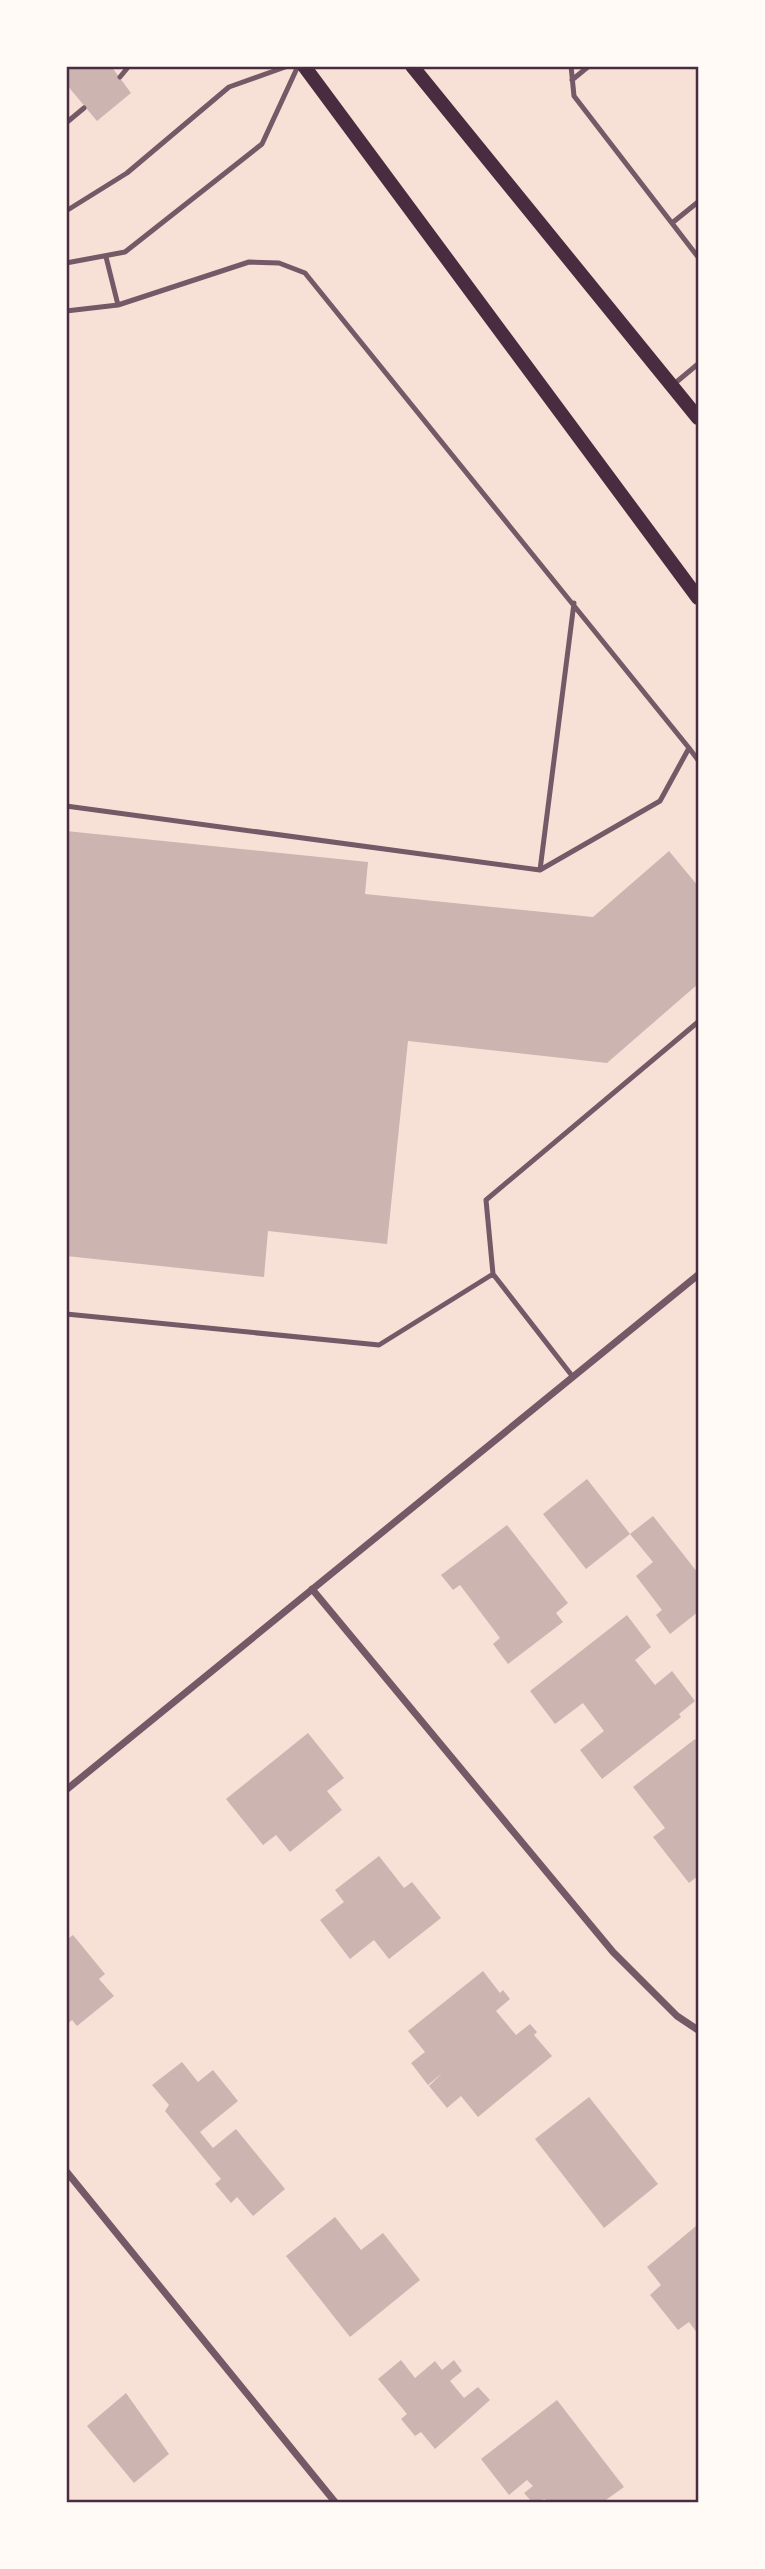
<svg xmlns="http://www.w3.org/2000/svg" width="765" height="2569" font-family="'DM Sans',sans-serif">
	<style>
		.building { fill: #ccb4b1 }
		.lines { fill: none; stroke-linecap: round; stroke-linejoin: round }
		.service { stroke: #755966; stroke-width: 5 }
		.minor { stroke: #755966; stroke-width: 7 }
		.secondary { stroke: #4a2c40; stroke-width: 14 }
		.neatline { fill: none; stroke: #4a2c40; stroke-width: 2.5 }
	</style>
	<rect width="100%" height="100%" fill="#f7e1d7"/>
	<path class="building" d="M 66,66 L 111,66 L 131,93 L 97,121 L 66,84 Z
		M 66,831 L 368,862 L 365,894 L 593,917 L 669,851 L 698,886 L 698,984 L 607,1063 L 408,1041 L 387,1244 L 268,1231 L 264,1277 L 66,1256 Z
		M 587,1479 L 630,1534 L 586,1569 L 543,1514 Z
		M 653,1516 L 698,1573 L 698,1612 L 670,1634 L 656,1615 L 662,1610 L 636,1576 L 653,1562 L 630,1534 Z
		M 507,1525 L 568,1603 L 556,1613 L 563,1622 L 508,1664 L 493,1644 L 500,1638 L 460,1585 L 453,1590 L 441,1575 Z
		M 627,1615 L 651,1647 L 635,1660 L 655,1685 L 672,1671 L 695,1701 L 679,1714 L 681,1717 L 602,1779 L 580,1750 L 604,1731 L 583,1703 L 555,1724 L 530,1691 Z
		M 308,1733 L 344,1778 L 327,1791 L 342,1810 L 290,1852 L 276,1835 L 263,1845 L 226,1799 Z
		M 695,1739 L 698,1743 L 698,1876 L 689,1883 L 653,1837 L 665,1828 L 633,1787 Z
		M 379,1856 L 404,1888 L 412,1882 L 441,1918 L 389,1959 L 374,1940 L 350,1959 L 320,1920 L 344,1902 L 335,1890 Z
		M 73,1935 L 105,1974 L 99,1979 L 114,1996 L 77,2026 L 72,2020 L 66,2025 L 66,1940 Z
		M 483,1971 L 500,1993 L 503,1990 L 510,1999 L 496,2011 L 516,2035 L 530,2024 L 537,2032 L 534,2035 L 552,2056 L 478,2117 L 461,2096 L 447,2108 L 429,2086 L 442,2073 L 428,2085 L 411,2063 L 425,2052 L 408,2031 Z
		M 182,2062 L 198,2082 L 213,2070 L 238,2101 L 200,2132 L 213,2148 L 236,2129 L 285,2189 L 253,2216 L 237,2197 L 231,2203 L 215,2184 L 221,2179 L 165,2111 L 169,2105 L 152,2085 Z
		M 589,2097 L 658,2184 L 604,2228 L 535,2139 Z
		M 335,2217 L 361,2250 L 383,2233 L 420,2280 L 350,2337 L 286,2256 Z
		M 696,2226 L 698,2229 L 698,2334 L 689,2322 L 678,2330 L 650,2295 L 661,2285 L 647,2267 Z
		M 401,2360 L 415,2378 L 435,2361 L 442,2370 L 454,2360 L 462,2371 L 450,2381 L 464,2398 L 478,2387 L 490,2400 L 435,2449 L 421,2432 L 415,2436 L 401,2419 L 407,2414 L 378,2379 Z
		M 126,2393 L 169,2454 L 134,2483 L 87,2426 Z
		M 557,2400 L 624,2487 L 603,2502 L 548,2502 L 545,2499 L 532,2502 L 524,2493 L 533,2486 L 527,2480 L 509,2495 L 481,2459 Z"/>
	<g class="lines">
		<path class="service" d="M 571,66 L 574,96 L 698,257
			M 120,77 L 129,66
			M 572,80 L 589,66
			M 66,123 L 84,108
			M 66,211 L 127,173 L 229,87 L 288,66
			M 672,223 L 698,202
			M 66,263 L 125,252 L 262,144 L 298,66
			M 66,311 L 118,305
			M 674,384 L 698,364
			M 689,748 L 698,760
			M 66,806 L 540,870 L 660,801 L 689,748 L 305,273 L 279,263 L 249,262 L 118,305 L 106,257
			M 540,870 L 574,603
			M 66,1314 L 379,1345 L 493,1274
			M 573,1377 L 493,1274 L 486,1200 L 698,1022"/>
		<path class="minor" d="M 312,1589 L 613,1952 L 677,2016 L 698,2030
			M 66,1790 L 698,1275
			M 66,2171 L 335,2502"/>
		<path class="secondary" d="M 304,66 L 698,598
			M 412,66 L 698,418"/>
	</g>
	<rect width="765" height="2569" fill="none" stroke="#fffaf5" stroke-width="136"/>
	<rect x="68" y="68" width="629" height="2433" class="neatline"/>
</svg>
